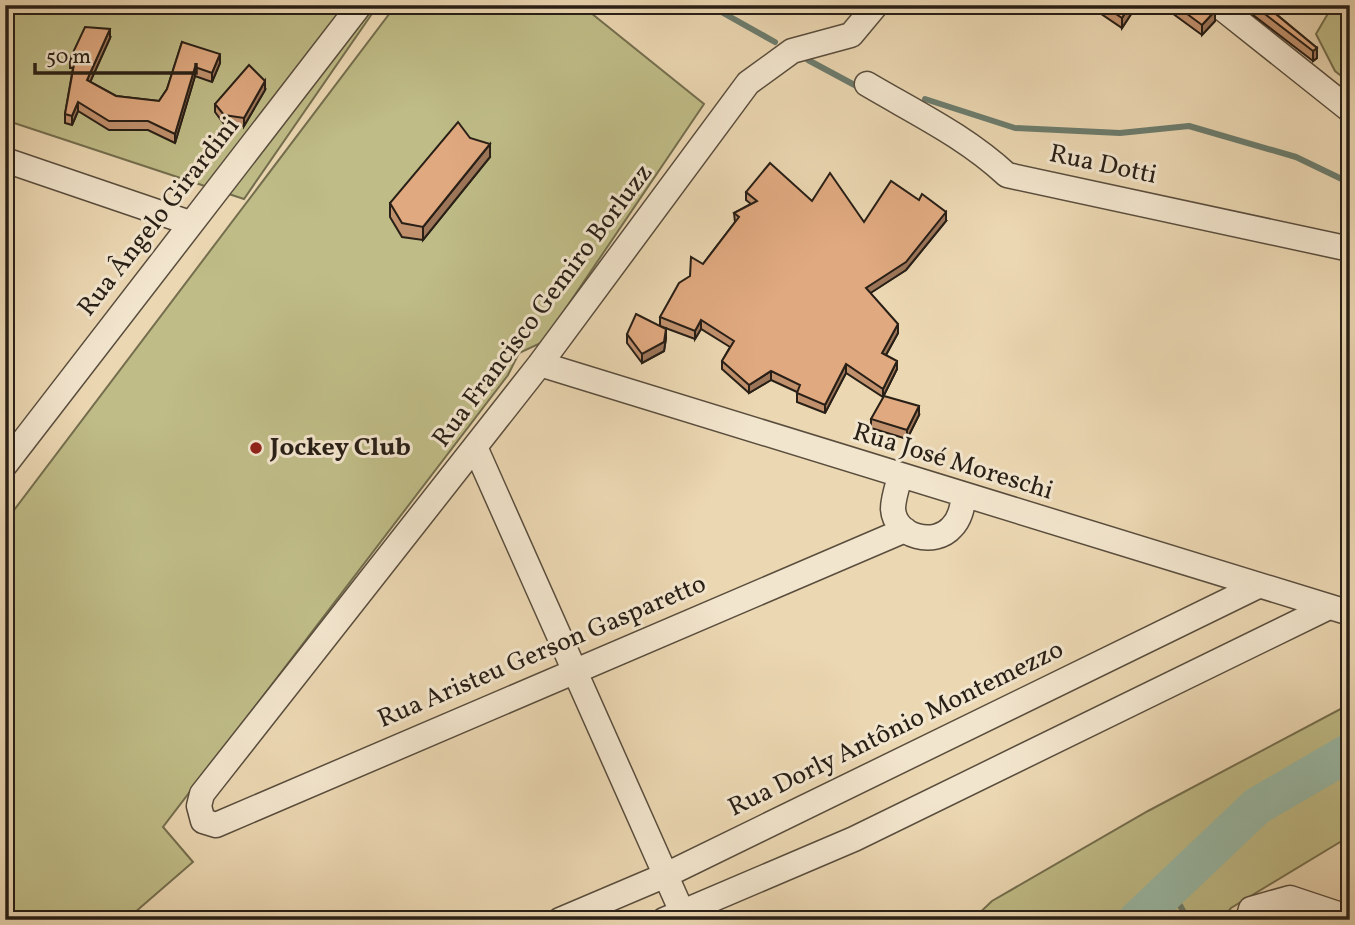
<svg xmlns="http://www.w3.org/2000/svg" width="1355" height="925" font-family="Vollkorn,serif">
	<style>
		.green { fill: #bfbc87; stroke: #746e4e; stroke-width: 2 }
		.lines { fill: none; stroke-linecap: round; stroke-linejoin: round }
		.stream { stroke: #6c7c6d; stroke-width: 6 }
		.river { stroke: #99baa7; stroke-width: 38 }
		.minor-casing { stroke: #594d3d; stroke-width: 27 }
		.minor { stroke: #f2e5cd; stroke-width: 24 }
		.wall { fill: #c1916e; stroke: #281f16; stroke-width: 2 }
		.shaded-wall { fill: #9d765a; stroke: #281f16; stroke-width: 2 }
		.building { fill: #e0a980; stroke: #281f16; stroke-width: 2 }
		.poi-dot { fill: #8f2418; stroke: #f2e5cd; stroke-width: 2.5 }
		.labels { text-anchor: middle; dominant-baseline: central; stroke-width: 6; stroke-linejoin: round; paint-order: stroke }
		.street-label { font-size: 26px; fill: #281f16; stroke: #f2e5cd }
		.poi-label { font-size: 26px; font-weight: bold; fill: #281f16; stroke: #f2e5cd; text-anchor: start }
	</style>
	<rect width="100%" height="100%" fill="#ebd7b2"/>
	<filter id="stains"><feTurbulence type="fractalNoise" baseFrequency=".00286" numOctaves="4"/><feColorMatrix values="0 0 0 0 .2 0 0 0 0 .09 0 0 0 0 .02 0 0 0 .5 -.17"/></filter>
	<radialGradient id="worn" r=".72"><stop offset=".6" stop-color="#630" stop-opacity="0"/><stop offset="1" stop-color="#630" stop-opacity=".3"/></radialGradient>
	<path class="green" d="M 5,5 L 378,5 L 244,199 L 5,120 Z
		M 396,5 L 581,5 L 704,104 L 543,342 L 519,353 L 508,375 L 163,827 L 193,862 L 126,920 L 5,920 L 5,522 Z
		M 1333,5 L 1350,5 L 1350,83 L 1335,71 L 1316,34 Z
		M 1350,704 L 1350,836 L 1231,908 L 1221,920 L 972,920 L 992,901 L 1148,811 Z"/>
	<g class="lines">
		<path class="stream" d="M 709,5 L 775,42
			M 808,60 L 862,89
			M 925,99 L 1015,128 L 1120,133 L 1189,126 L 1296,157 L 1350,183
			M 1171,889 L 1188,920"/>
		<path class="river" d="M 1137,920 L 1257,806 L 1350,752"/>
		<g class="minor-casing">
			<path id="minor" d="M 876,5 L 851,35 L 792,51 L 748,83 L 540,364 L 202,794 L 199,806 L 203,821 L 216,825 L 905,530
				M 1218,5 L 1350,110
				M 867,84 C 916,113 965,136 1007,175 L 1350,249
				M 5,160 L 190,223
				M 540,364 L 1350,613
				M 475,447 L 682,912
				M 5,465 L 360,5
				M 900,477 C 897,487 893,499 893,509 C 895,537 935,547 952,527 C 960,519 962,508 964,497
				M 560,920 L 666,875 L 1256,587
				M 664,920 L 854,839 L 1329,607
				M 1248,920 L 1251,909 L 1290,898 L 1350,918"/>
		</g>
		<use href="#minor" class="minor"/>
	</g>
	<path class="wall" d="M 1088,5 L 1137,5 L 1122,28 Z
		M 1161,5 L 1209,5 L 1215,21 L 1202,35 Z
		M 1240,5 L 1265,5 L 1317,48 L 1317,58 L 1313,61 Z
		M 110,38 L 90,82 L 116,96 L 159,101 L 167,89 L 182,42 L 220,63 L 212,82 L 195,76 L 175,143 L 148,130 L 109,130 L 78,111 L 72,125 L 65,123 L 65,114 L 73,68 L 70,68 L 70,59 Z
		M 265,90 L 244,126 L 224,124 L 215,112 L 215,104 Z
		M 470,138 L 490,157 L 423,240 L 402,237 L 390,217 L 390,203 Z
		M 746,192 L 812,201 L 864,222 L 946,221 L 906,270 L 870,293 L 898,333 L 886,355 L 897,369 L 883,397 L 846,373 L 825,413 L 797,402 L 797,392 L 771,380 L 749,393 L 722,369 L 722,361 L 730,347 L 701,329 L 695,339 L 660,326 L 660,317 L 690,276 L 703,264 L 735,222 L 734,213 L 751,204 L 746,200 Z
		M 627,334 L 666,338 L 664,351 L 642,363 L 627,343 Z
		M 919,415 L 907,439 L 871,428 L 871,419 Z"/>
	<path class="shaded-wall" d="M 1130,5 L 1137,5 L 1122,28 L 1122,18 Z
		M 1215,11 L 1215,21 L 1202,35 L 1202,25 Z
		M 110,29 L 110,38 L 87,89 L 87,80 Z
		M 1317,48 L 1317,58 L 1313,61 L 1313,51 Z
		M 220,54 L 220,63 L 212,82 L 212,73 Z
		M 9,58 L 9,67 L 5,77 L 5,68 Z
		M 195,67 L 195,76 L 175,143 L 175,134 Z
		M 265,81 L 265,90 L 244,126 L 244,118 Z
		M 78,102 L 78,111 L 72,125 L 72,116 Z
		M 490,144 L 490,157 L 423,240 L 423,227 Z
		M 946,212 L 946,221 L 906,270 L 866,296 L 866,288 Z
		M 701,320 L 701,329 L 695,339 L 695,331 Z
		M 898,324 L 898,333 L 882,362 L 882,353 Z
		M 666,329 L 666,338 L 664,351 L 642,363 L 642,354 Z
		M 897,361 L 897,369 L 883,397 L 883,389 Z
		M 846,364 L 846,373 L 825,413 L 825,405 Z
		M 771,371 L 771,380 L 749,393 L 749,385 Z
		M 919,406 L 919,415 L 907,439 L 907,430 Z"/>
	<path class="building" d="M 1103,5 L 1130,5 L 1122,18 Z
		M 1175,5 L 1209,5 L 1215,11 L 1202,25 Z
		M 1253,5 L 1265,5 L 1317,48 L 1313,51 Z
		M 85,27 L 110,29 L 87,80 L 116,96 L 159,101 L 167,89 L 182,42 L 220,54 L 212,73 L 195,67 L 175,134 L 148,121 L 109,121 L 78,102 L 72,116 L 65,114 L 75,59 L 70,59 Z
		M 5,56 L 9,58 L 5,68 Z
		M 249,65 L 265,81 L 244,118 L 224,115 L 215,104 Z
		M 458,122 L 470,138 L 490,144 L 423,227 L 402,223 L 390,203 Z
		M 770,163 L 812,201 L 830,173 L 864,222 L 891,181 L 919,200 L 922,194 L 946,212 L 906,262 L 866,288 L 898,324 L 882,353 L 897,361 L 883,389 L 846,364 L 825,405 L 797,393 L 800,385 L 771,371 L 749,385 L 722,361 L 734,341 L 701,320 L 695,331 L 660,317 L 679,283 L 690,276 L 691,257 L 703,264 L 739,217 L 734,213 L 757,201 L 746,192 Z
		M 636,314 L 666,329 L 664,342 L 642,354 L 627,334 Z
		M 884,396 L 919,406 L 907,430 L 871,419 Z"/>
	<circle class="poi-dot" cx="256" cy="448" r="7"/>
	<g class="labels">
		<g class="street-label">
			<text transform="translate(1103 165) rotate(12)">Rua Dotti</text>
			<text transform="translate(159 217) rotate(-52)">Rua Ângelo Girardini</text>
			<text transform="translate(543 306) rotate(-53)">Rua Francisco Gemiro Borluzz</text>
			<text transform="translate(953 462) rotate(17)">Rua José Moreschi</text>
			<text transform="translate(542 652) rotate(-23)">Rua Aristeu Gerson Gasparetto</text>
			<text transform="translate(896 729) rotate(-26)">Rua Dorly Antônio Montemezzo</text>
		</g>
		<g class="poi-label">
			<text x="270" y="448">Jockey Club</text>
		</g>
	</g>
	<rect width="1355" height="925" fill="none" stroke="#ebd7b2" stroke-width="28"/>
	<rect x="7" y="7" width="1341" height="911" fill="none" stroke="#281f16" stroke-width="3.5"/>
	<rect x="14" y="14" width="1327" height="897" fill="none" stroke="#281f16" stroke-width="2"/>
	<path d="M35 63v10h161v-10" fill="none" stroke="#281f16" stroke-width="3.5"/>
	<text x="46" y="63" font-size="21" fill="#281f16" stroke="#f2e5cd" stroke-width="5" paint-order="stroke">50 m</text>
	<rect width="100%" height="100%" filter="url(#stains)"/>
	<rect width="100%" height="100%" fill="url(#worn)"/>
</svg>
